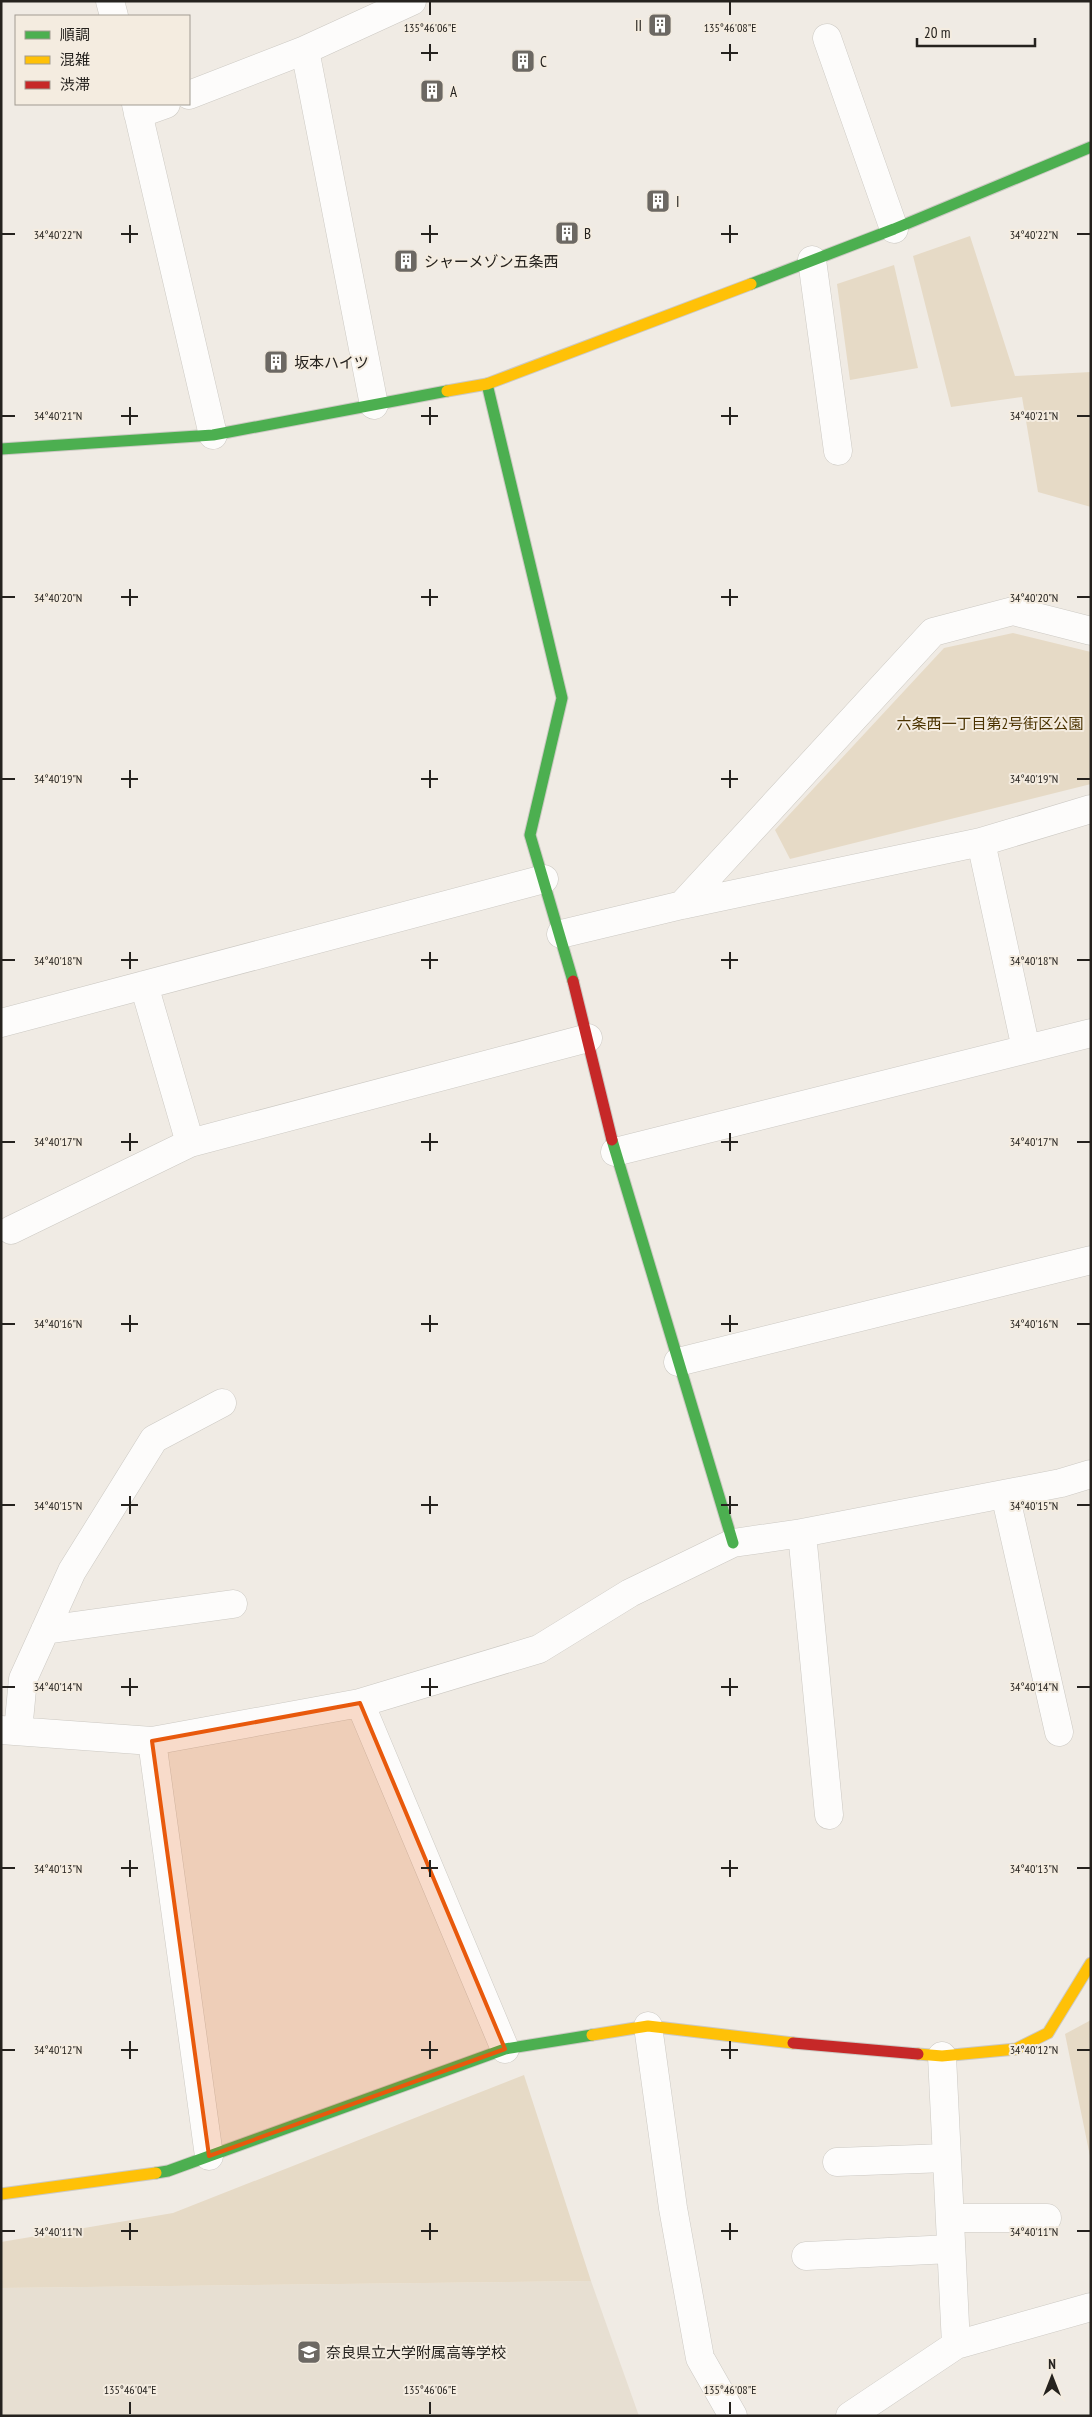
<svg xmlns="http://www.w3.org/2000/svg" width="1092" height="2417" font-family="'PT Sans Narrow','Noto Sans JP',sans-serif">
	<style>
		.built { fill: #e7dfd2 }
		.green { fill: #e6dac6 }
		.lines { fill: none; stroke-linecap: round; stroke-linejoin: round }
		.street-casing { stroke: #ccc9c3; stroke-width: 29 }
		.fast-casing { stroke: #ccc9c3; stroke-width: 13 }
		.slow-casing { stroke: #ccc9c3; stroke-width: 13 }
		.jam-casing { stroke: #ccc9c3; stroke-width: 13 }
		.street { stroke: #fdfcfb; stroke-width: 28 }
		.fast { stroke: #4caf50; stroke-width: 11 }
		.slow { stroke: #ffc107; stroke-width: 11 }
		.jam { stroke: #c62828; stroke-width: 11 }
		.marked { fill: #e8590c; fill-opacity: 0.2; stroke: #e8590c; stroke-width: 4; stroke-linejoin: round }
		.ticks { fill: none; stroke: #25221e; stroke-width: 2 }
		.labels { text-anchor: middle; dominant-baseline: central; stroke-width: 4; stroke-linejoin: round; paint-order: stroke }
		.poi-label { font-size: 15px; fill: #25221e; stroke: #f4ece0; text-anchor: start }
		.park-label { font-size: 15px; fill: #4b3300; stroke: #f4ece0 }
		.ticks-label { font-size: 12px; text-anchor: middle; fill: #25221e; stroke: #f4ece0; stroke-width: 4; stroke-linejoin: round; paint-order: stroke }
	</style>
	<rect width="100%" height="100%" fill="#f0ebe4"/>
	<path class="built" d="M 591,2281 L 639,2416 L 1,2416 L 1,2288 Z"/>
	<path class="green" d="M 970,236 L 1015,376 L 1091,372 L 1091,507 L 1038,492 L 1022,397 L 951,407 L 913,256 Z
		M 894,265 L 918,368 L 850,380 L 837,284 Z
		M 1013,633 L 1091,652 L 1091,784 L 790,859 L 775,830 L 944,648 Z
		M 1091,2020 L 1091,2161 L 1065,2034 Z
		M 524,2075 L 591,2281 L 1,2288 L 1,2242 L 173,2213 Z"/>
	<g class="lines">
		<g class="street-casing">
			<path id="street" d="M 110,1 L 114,16
				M 827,38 L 894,229
				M 189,95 L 305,50
				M 136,104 L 213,435
				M 138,114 L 166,104
				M 812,260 L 838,451
				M 374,405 L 305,50 L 412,1
				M 981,842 L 1026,1049
				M 682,905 L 933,632 L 1013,611 L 1091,631
				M 561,934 L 682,905 L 981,842 L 1091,809
				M 144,985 L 190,1143
				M 1,1023 L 544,879
				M 615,1152 L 1091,1033
				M 11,1230 L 190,1143 L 588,1038
				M 678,1362 L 1091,1260
				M 1005,1494 L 1059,1732
				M 802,1533 L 829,1815
				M 45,1630 L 233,1604
				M 1,1730 L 152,1741 L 360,1703
				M 18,1731 L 23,1679 L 72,1571 L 154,1439 L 222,1403
				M 152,1741 L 209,2156
				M 648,2026 L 673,2208 L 700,2358 L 733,2416
				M 505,2049 L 360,1703 L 539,1649 L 630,1593 L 733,1543 L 802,1533 L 1061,1483 L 1091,1474
				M 942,2056 L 956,2345
				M 837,2162 L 946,2158
				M 950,2218 L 1047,2218
				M 806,2256 L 951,2249
				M 850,2416 L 956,2345 L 1091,2307"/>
		</g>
		<g class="fast-casing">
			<path id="fast" d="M 751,284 L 894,229 L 1091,147
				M 487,384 L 562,698 L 530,835 L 573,981
				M 1,449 L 213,435 L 447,391
				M 612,1140 L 733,1543
				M 156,2173 L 168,2171 L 505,2049 L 592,2035"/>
		</g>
		<g class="slow-casing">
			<path id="slow" d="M 447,391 L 487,384 L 751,284
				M 592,2035 L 648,2026 L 793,2043
				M 918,2054 L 942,2056 L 1016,2049 L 1048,2033 L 1091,1963
				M 1,2194 L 156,2173"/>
		</g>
		<g class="jam-casing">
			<path id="jam" d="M 573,981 L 612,1140
				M 793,2043 L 918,2054"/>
		</g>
		<use href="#street" class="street"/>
		<use href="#fast" class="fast"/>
		<use href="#slow" class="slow"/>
		<use href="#jam" class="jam"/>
	</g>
	<path class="marked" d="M 360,1703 L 505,2049 L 209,2156 L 152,1741 Z"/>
	<path class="ticks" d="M 430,2 L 430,15M 730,2 L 730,15M 430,44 L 430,61M 730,44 L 730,61M 421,53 L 438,53M 721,53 L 738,53M 130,225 L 130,243M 430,225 L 430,243M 730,225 L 730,243M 2,234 L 15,234M 121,234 L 138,234M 421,234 L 438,234M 721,234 L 738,234M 1077,234 L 1090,234M 130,407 L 130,425M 430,407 L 430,425M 730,407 L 730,425M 2,416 L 15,416M 121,416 L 138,416M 421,416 L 438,416M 721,416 L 738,416M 1077,416 L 1090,416M 130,589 L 130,606M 430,589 L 430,606M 730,589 L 730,606M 2,597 L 15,597M 121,597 L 138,597M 421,597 L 438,597M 721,597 L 738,597M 1077,597 L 1090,597M 130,770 L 130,788M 430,770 L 430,788M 730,770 L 730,788M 2,779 L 15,779M 121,779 L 138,779M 421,779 L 438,779M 721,779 L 738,779M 1077,779 L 1090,779M 130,952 L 130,969M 430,952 L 430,969M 730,952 L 730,969M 2,960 L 15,960M 121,960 L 138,960M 421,960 L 438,960M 721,960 L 738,960M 1077,960 L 1090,960M 130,1133 L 130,1151M 430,1133 L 430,1151M 730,1133 L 730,1151M 2,1142 L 15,1142M 121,1142 L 138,1142M 421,1142 L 438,1142M 721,1142 L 738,1142M 1077,1142 L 1090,1142M 130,1315 L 130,1332M 430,1315 L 430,1332M 730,1315 L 730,1332M 2,1324 L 15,1324M 121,1324 L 138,1324M 421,1324 L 438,1324M 721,1324 L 738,1324M 1077,1324 L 1090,1324M 130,1496 L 130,1514M 430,1496 L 430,1514M 730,1496 L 730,1514M 2,1505 L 15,1505M 121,1505 L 138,1505M 421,1505 L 438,1505M 721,1505 L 738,1505M 1077,1505 L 1090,1505M 130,1678 L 130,1696M 430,1678 L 430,1696M 730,1678 L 730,1696M 2,1687 L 15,1687M 121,1687 L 138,1687M 421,1687 L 438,1687M 721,1687 L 738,1687M 1077,1687 L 1090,1687M 130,1860 L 130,1877M 430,1860 L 430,1877M 730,1860 L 730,1877M 2,1868 L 15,1868M 121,1868 L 138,1868M 421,1868 L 438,1868M 721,1868 L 738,1868M 1077,1868 L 1090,1868M 130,2041 L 130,2059M 430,2041 L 430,2059M 730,2041 L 730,2059M 2,2050 L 15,2050M 121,2050 L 138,2050M 421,2050 L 438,2050M 721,2050 L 738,2050M 1077,2050 L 1090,2050M 130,2223 L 130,2240M 430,2223 L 430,2240M 730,2223 L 730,2240M 2,2231 L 15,2231M 121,2231 L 138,2231M 421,2231 L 438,2231M 721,2231 L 738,2231M 1077,2231 L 1090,2231M 130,2402 L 130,2414M 430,2402 L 430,2414M 730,2402 L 730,2414"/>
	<defs>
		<g id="building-square" transform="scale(1.25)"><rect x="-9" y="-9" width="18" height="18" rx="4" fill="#6c6863" stroke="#f4ece0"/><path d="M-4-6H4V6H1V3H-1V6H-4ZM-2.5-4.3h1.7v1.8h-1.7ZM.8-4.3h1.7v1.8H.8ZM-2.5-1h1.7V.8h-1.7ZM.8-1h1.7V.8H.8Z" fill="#fff"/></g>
		<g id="school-square" transform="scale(1.25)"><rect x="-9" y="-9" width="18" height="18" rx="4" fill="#6c6863" stroke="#f4ece0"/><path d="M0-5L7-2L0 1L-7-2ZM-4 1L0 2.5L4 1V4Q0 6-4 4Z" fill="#fff"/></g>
	</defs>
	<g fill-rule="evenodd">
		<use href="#building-square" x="660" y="25"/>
		<use href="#building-square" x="523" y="61"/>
		<use href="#building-square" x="432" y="91"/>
		<use href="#building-square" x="658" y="201"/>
		<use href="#building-square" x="567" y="233"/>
		<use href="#building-square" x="406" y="261"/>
		<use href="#building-square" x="276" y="362"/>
		<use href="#school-square" x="309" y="2352"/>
	</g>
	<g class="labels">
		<g class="poi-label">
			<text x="642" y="25" text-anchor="end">II</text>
			<text x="540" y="61">C</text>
			<text x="450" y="91">A</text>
			<text x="676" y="201">I</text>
			<text x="584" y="233">B</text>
			<text x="424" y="261">シャーメゾン五条西</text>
			<text x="294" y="362">坂本ハイツ</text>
			<text x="326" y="2352">奈良県立大学附属高等学校</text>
		</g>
		<g class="park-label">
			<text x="990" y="723">六条西一丁目第2号街区公園</text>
		</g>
	</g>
	<g class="ticks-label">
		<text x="430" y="32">135°46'06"E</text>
		<text x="730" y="32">135°46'08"E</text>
		<text x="58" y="239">34°40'22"N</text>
		<text x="1034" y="239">34°40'22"N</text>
		<text x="58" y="420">34°40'21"N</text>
		<text x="1034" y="420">34°40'21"N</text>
		<text x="58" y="602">34°40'20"N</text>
		<text x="1034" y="602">34°40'20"N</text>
		<text x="58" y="783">34°40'19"N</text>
		<text x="1034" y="783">34°40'19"N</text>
		<text x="58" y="965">34°40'18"N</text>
		<text x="1034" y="965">34°40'18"N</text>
		<text x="58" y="1146">34°40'17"N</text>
		<text x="1034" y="1146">34°40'17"N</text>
		<text x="58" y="1328">34°40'16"N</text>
		<text x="1034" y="1328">34°40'16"N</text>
		<text x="58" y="1510">34°40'15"N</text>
		<text x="1034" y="1510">34°40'15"N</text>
		<text x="58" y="1691">34°40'14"N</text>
		<text x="1034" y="1691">34°40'14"N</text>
		<text x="58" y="1873">34°40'13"N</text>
		<text x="1034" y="1873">34°40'13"N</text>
		<text x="58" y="2054">34°40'12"N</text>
		<text x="1034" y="2054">34°40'12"N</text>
		<text x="58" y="2236">34°40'11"N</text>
		<text x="1034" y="2236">34°40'11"N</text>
		<text x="130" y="2394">135°46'04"E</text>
		<text x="430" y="2394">135°46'06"E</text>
		<text x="730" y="2394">135°46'08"E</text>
	</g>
	<rect width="1092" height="2417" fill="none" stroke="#25221e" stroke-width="5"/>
	<rect x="15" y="15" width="175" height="90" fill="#f4ece0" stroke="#a19b92"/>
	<rect x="25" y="31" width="25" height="8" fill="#4caf50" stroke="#a19b92"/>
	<text x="60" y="40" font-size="15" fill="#25221e">順調</text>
	<rect x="25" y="56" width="25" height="8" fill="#ffc107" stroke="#a19b92"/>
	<text x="60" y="65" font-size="15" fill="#25221e">混雑</text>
	<rect x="25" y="81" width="25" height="8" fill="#c62828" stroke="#a19b92"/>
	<text x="60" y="90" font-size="15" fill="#25221e">渋滞</text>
	<g transform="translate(1052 2377)" stroke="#f4ece0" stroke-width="4" paint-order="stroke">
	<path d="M0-4L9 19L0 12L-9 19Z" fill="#25221e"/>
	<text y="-8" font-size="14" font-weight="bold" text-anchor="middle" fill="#25221e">N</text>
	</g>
	<path d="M917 38v8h118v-8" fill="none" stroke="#25221e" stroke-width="2.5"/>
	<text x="924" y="38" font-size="15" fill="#25221e" stroke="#f4ece0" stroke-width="4" paint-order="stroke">20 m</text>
</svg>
